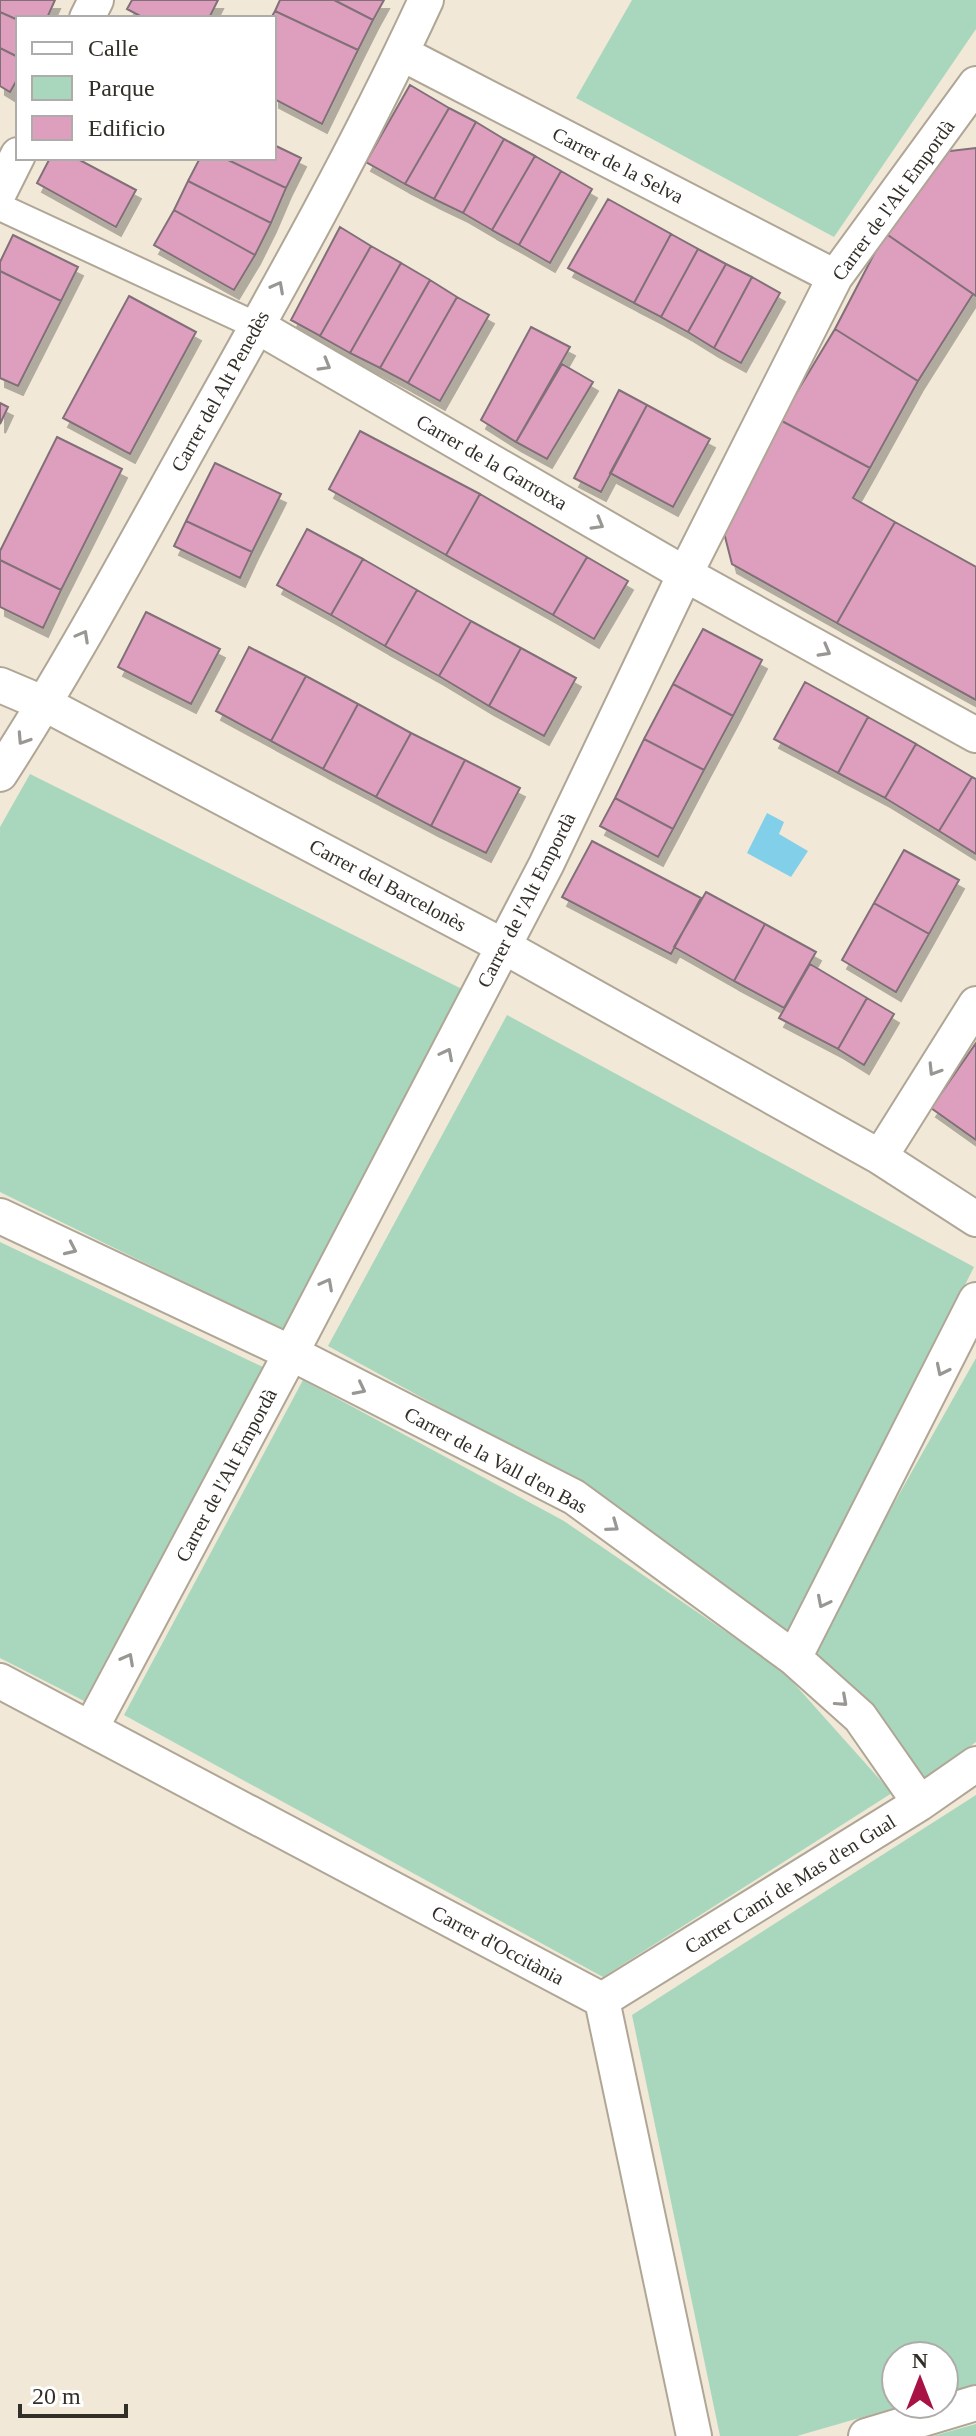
<svg xmlns="http://www.w3.org/2000/svg" width="976" height="2436" font-family="Georgia,serif">
	<style>
		.green { fill: #a9d7bd }
		.water { fill: #82cfea }
		.building { fill: #de9fbf; stroke: #817078; stroke-width: 2; filter: url(#shadow) }
		.lines { fill: none; stroke-linecap: round; stroke-linejoin: round }
		.pedestrian-casing { stroke: #afa696; stroke-width: 30 }
		.minor-casing { stroke: #afa696; stroke-width: 38 }
		.pedestrian { stroke: #fff; stroke-width: 26 }
		.minor { stroke: #fff; stroke-width: 34 }
		.oneway { stroke: #989794 }
		.labels { text-anchor: middle; dominant-baseline: central; stroke-width: 6; stroke-linejoin: round; paint-order: stroke }
		.street-label { font-size: 20px; fill: #322f28; stroke: #fff }
	</style>
	<defs>
		<filter id="shadow"><feDropShadow dx="5" dy="9" stdDeviation="0" flood-color="#0004"/></filter>
	</defs>
	<rect width="100%" height="100%" fill="#f2e8d7"/>
	<path class="green" d="M 632,0 L 976,0 L 976,29 L 834,237 L 576,98 Z
		M 30,774 L 462,989 L 286,1332 L 0,1192 L 0,827 Z
		M 507,1015 L 974,1267 L 789,1634 L 568,1478 L 328,1346 Z
		M 0,1242 L 263,1367 L 84,1701 L 0,1658 Z
		M 976,1358 L 976,1742 L 925,1779 L 809,1654 Z
		M 303,1380 L 564,1521 L 782,1670 L 892,1793 L 603,1977 L 124,1715 Z
		M 976,1795 L 976,2384 L 944,2393 L 944,2356 L 896,2356 L 896,2404 L 908,2404 L 797,2436 L 720,2436 L 632,2015 Z
		M 976,2424 L 976,2436 L 933,2436 Z"/>
	<path class="water" d="M 767,813 L 784,822 L 779,834 L 808,851 L 791,877 L 747,853 Z"/>
	<path class="building" d="M 0,0 L 55,0 L 47,18 L 18,18 L 18,20 L 0,12 Z
		M 132,0 L 218,0 L 209,18 L 144,18 L 127,9 Z
		M 280,0 L 334,0 L 373,20 L 358,50 L 275,11 Z
		M 334,0 L 384,0 L 373,20 Z
		M 275,11 L 358,50 L 322,124 L 274,99 L 274,18 L 271,18 Z
		M 0,12 L 18,20 L 18,57 L 0,48 Z
		M 0,48 L 18,57 L 18,78 L 10,92 L 0,86 Z
		M 410,85 L 449,108 L 405,184 L 366,162 Z
		M 449,108 L 476,122 L 434,199 L 405,184 Z
		M 476,122 L 504,139 L 463,213 L 434,199 Z
		M 504,139 L 535,156 L 492,230 L 463,213 Z
		M 274,145 L 301,158 L 286,188 L 224,158 L 274,158 Z
		M 976,148 L 976,296 L 885,233 L 942,152 Z
		M 535,156 L 561,171 L 519,245 L 492,230 Z
		M 50,158 L 76,158 L 136,190 L 116,227 L 37,183 Z
		M 200,158 L 224,158 L 286,188 L 271,223 L 188,181 Z
		M 561,171 L 592,189 L 550,263 L 519,245 Z
		M 188,181 L 271,223 L 255,255 L 174,210 Z
		M 608,199 L 671,234 L 634,303 L 568,268 Z
		M 174,210 L 255,255 L 234,290 L 154,245 Z
		M 340,227 L 371,246 L 320,336 L 291,320 Z
		M 885,233 L 973,294 L 918,381 L 835,329 Z
		M 671,234 L 698,249 L 661,317 L 634,303 Z
		M 13,235 L 78,267 L 61,301 L 0,271 L 0,262 Z
		M 371,246 L 401,263 L 350,353 L 320,336 Z
		M 698,249 L 726,264 L 688,332 L 661,317 Z
		M 401,263 L 430,280 L 380,368 L 350,353 Z
		M 726,264 L 752,277 L 714,348 L 688,332 Z
		M 0,271 L 61,301 L 18,386 L 0,378 Z
		M 752,277 L 780,293 L 741,363 L 714,348 Z
		M 430,280 L 457,297 L 408,383 L 380,368 Z
		M 129,296 L 196,332 L 130,454 L 63,418 Z
		M 457,297 L 489,315 L 440,401 L 408,383 Z
		M 531,327 L 570,347 L 516,442 L 481,420 Z
		M 835,329 L 918,381 L 870,468 L 780,420 Z
		M 562,364 L 593,382 L 547,459 L 516,442 Z
		M 619,390 L 647,405 L 601,492 L 574,478 Z
		M 0,403 L 8,407 L 0,424 Z
		M 647,405 L 710,439 L 673,507 L 610,473 Z
		M 780,420 L 870,468 L 853,498 L 895,522 L 837,623 L 732,564 L 722,525 Z
		M 360,431 L 480,494 L 446,555 L 329,489 Z
		M 57,437 L 122,469 L 61,590 L 0,560 L 0,551 Z
		M 215,463 L 281,494 L 252,552 L 186,521 Z
		M 480,494 L 587,557 L 553,615 L 446,555 Z
		M 186,521 L 252,552 L 240,578 L 174,546 Z
		M 895,522 L 976,567 L 976,700 L 837,623 Z
		M 307,529 L 363,559 L 331,615 L 277,585 Z
		M 587,557 L 628,581 L 594,639 L 553,615 Z
		M 363,559 L 417,590 L 385,646 L 331,615 Z
		M 0,560 L 61,590 L 43,628 L 0,607 Z
		M 417,590 L 471,621 L 439,676 L 385,646 Z
		M 146,612 L 220,649 L 191,704 L 118,667 Z
		M 471,621 L 521,648 L 489,706 L 439,676 Z
		M 703,629 L 762,660 L 733,716 L 673,684 Z
		M 249,647 L 306,676 L 271,741 L 216,711 Z
		M 521,648 L 576,678 L 544,736 L 489,706 Z
		M 306,676 L 358,704 L 323,769 L 271,741 Z
		M 805,682 L 868,717 L 838,773 L 774,739 Z
		M 673,684 L 733,716 L 704,770 L 644,739 Z
		M 358,704 L 411,733 L 376,797 L 323,769 Z
		M 868,717 L 916,744 L 885,798 L 838,773 Z
		M 411,733 L 465,760 L 431,826 L 376,797 Z
		M 644,739 L 704,770 L 673,829 L 615,798 Z
		M 916,744 L 972,777 L 939,831 L 885,798 Z
		M 465,760 L 520,788 L 486,853 L 431,826 Z
		M 972,777 L 976,779 L 976,854 L 939,831 Z
		M 615,798 L 673,829 L 658,857 L 600,826 Z
		M 592,841 L 701,898 L 671,954 L 562,897 Z
		M 904,850 L 959,880 L 929,934 L 874,903 Z
		M 706,892 L 765,924 L 734,981 L 674,947 Z
		M 874,903 L 929,934 L 896,992 L 842,960 Z
		M 765,924 L 816,952 L 784,1008 L 734,981 Z
		M 810,964 L 867,998 L 838,1049 L 779,1018 Z
		M 867,998 L 894,1014 L 864,1065 L 838,1049 Z
		M 976,1043 L 976,1140 L 931,1108 Z"/>
	<g class="lines">
		<g class="pedestrian-casing">
			<path id="pedestrian" d="M 0,207 L 257,326"/>
		</g>
		<g class="minor-casing">
			<path id="minor" d="M 87,18 L 96,0
				M 401,53 L 835,277
				M 0,191 L 18,155
				M 257,326 L 685,574 L 976,735
				M 0,685 L 45,704 L 503,946 L 880,1157 L 976,1219
				M 0,774 C 69,667 129,555 191,444 C 273,298 356,152 426,0
				M 880,1157 L 976,1004
				M 0,1216 L 291,1353 L 574,1497 L 794,1658 L 860,1717 L 920,1803
				M 794,1658 L 976,1300
				M 0,1681 L 602,2000 L 694,2436
				M 91,1728 L 291,1353 L 546,865 L 685,574 L 835,277 L 976,84
				M 602,2000 L 920,1803 L 976,1764
				M 866,2436 L 976,2403"/>
		</g>
		<use href="#pedestrian" class="pedestrian"/>
		<use href="#minor" class="minor"/>
	</g>
	<defs><path id="oneway-chevron" d="M-2-3.5L2.5 0L-2 3.5" fill="none" stroke-width="1.6" stroke-linecap="round" stroke-linejoin="round" transform="scale(2)"/></defs>
	<g class="oneway">
		<use href="#oneway-chevron" transform="translate(278 287) rotate(-62)"/>
		<use href="#oneway-chevron" transform="translate(325 365) rotate(30)"/>
		<use href="#oneway-chevron" transform="translate(598 524) rotate(30)"/>
		<use href="#oneway-chevron" transform="translate(83 636) rotate(-61)"/>
		<use href="#oneway-chevron" transform="translate(825 651) rotate(29)"/>
		<use href="#oneway-chevron" transform="translate(23 739) rotate(123)"/>
		<use href="#oneway-chevron" transform="translate(447 1054) rotate(-63)"/>
		<use href="#oneway-chevron" transform="translate(934 1070) rotate(122)"/>
		<use href="#oneway-chevron" transform="translate(71 1249) rotate(25)"/>
		<use href="#oneway-chevron" transform="translate(327 1284) rotate(-62)"/>
		<use href="#oneway-chevron" transform="translate(942 1370) rotate(116)"/>
		<use href="#oneway-chevron" transform="translate(360 1389) rotate(27)"/>
		<use href="#oneway-chevron" transform="translate(613 1526) rotate(36)"/>
		<use href="#oneway-chevron" transform="translate(823 1602) rotate(117)"/>
		<use href="#oneway-chevron" transform="translate(128 1659) rotate(-62)"/>
		<use href="#oneway-chevron" transform="translate(842 1701) rotate(42)"/>
	</g>
	<g class="labels">
		<g class="street-label">
			<text transform="translate(618 165) rotate(27)">Carrer de la Selva</text>
			<text transform="translate(893 200) rotate(-54)">Carrer de l'Alt Empordà</text>
			<text transform="translate(220 391) rotate(-61)">Carrer del Alt Penedès</text>
			<text transform="translate(492 462) rotate(30)">Carrer de la Garrotxa</text>
			<text transform="translate(388 885) rotate(28)">Carrer del Barcelonès</text>
			<text transform="translate(526 900) rotate(-63)">Carrer de l'Alt Empordà</text>
			<text transform="translate(496 1460) rotate(28)">Carrer de la Vall d'en Bas</text>
			<text transform="translate(226 1475) rotate(-62)">Carrer de l'Alt Empordà</text>
			<text transform="translate(790 1884) rotate(-32)">Carrer Camí de Mas d'en Gual</text>
			<text transform="translate(498 1945) rotate(28)">Carrer d'Occitània</text>
		</g>
	</g>
	<rect x="16" y="16" width="260" height="144" fill="#ffffff" stroke="#adaca9" stroke-width="2"/>
	<rect x="32" y="42" width="40" height="12" fill="#ffffff" stroke="#adaca9" stroke-width="2"/>
	<text x="88" y="56" font-size="24" fill="#322f28">Calle</text>
	<rect x="32" y="76" width="40" height="24" fill="#a9d7bd" stroke="#adaca9" stroke-width="2"/>
	<text x="88" y="96" font-size="24" fill="#322f28">Parque</text>
	<rect x="32" y="116" width="40" height="24" fill="#de9fbf" stroke="#adaca9" stroke-width="2"/>
	<text x="88" y="136" font-size="24" fill="#322f28">Edificio</text>
	<g transform="translate(920 2380)"><circle r="38" fill="#ffffff" stroke="#adaca9" stroke-width="2"/>
	<path d="M0-6L14 30L0 20L-14 30Z" fill="#a81245"/>
	<text y="-12" font-size="22" font-weight="bold" text-anchor="middle" fill="#322f28">N</text>
	</g>
	<path d="M20 2404v12h106v-12" fill="none" stroke="#322f28" stroke-width="4"/>
	<text x="32" y="2404" font-size="24" fill="#322f28" stroke="#ffffff" stroke-width="6" paint-order="stroke">20 m</text>
</svg>
